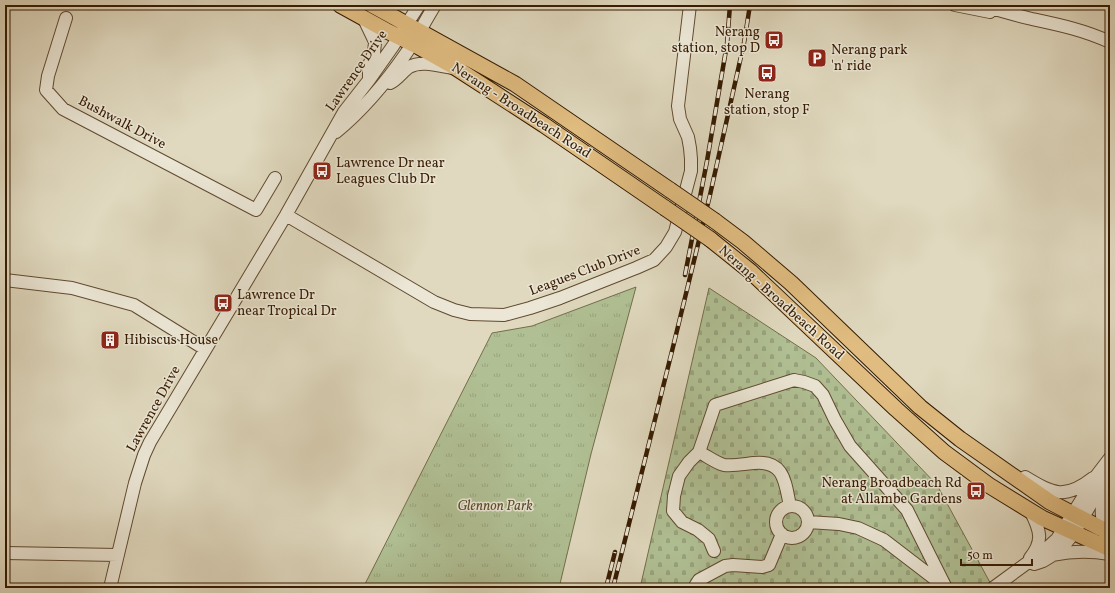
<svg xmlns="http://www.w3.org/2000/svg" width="1115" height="593" font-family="Vollkorn,serif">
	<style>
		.cemetery { fill: url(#cemetery-stones); stroke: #736e4a }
		.park { fill: url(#park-tufts); stroke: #736e4a }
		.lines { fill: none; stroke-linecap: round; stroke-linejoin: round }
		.minor-casing { stroke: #604a30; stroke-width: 14 }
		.major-casing { stroke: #361b01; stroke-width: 17 }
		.minor { stroke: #ebe6d5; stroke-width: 12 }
		.major { stroke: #e0bc80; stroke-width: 15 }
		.rail-casing { stroke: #361b01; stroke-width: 4.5 }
		.rail { stroke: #ebe6d5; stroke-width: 3; stroke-dasharray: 9; stroke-linecap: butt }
		.major-bridge-casing { stroke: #361b01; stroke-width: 17; stroke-linecap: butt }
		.major-bridge { stroke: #e0bc80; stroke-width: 15 }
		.labels { text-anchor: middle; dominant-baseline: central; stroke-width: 3; stroke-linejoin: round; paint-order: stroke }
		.poi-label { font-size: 14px; fill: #361b01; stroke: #ebe6d5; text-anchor: start }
		.street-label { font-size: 14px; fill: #361b01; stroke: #ebe6d5 }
		.park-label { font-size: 14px; font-style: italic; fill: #5b4d2d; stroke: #ebe6d5 }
	</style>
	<defs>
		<pattern id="cemetery-stones" width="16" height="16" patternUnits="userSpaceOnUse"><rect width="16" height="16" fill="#b0c094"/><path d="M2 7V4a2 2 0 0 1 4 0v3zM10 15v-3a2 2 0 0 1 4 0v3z" fill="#98a47e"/></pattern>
		<pattern id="park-tufts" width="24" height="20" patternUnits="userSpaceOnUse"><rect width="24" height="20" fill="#b0c094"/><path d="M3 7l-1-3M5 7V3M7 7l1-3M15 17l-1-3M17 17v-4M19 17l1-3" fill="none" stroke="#98a47e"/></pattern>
	</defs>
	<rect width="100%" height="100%" fill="#e0d9bf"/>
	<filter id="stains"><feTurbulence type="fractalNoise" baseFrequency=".005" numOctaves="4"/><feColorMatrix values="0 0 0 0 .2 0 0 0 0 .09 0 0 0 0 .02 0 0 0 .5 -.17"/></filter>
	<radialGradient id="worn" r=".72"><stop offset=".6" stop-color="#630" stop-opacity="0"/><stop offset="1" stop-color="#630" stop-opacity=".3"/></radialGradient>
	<path class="cemetery" d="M 709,288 L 816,358 L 937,485 L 993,588 L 640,588 Z"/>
	<path class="park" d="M 636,287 L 591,454 L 559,588 L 363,588 L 492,333 L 532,326 Z"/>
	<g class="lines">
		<g class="minor-casing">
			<path id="minor" d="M 955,5 L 990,12
				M 981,5 C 998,10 1015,15 1032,19 C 1060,25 1084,30 1110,42
				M 363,17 L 375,42 L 374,53 L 369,65 L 369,80
				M 66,18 L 48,76 L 46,90 L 63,109 L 256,210 L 275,178
				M 390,83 C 397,80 402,72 409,67 C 422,60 439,66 453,68
				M 336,132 C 363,110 387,81 407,52 C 417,37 425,21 435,5
				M 286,215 L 434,302 L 454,310 L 470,314 L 504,315 L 530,308 L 560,298 L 636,268 L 654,260 L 666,247 L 675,232 L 691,171 L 691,159 L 690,148 L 688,137 L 680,119 L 678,106 L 690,5
				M 5,280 L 72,288 L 134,305 L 205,349
				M 699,452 C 707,456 716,463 724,465 C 734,466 744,464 754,463 C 785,460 785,483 790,506
				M 1025,477 C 1053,494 1065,500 1093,478
				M 1107,484 C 1103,496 1099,512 1104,524 C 1106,527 1108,530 1110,532
				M776 522a16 16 0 1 1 32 0a16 16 0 1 1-32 0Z
				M 808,522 L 839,524 L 858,528 L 884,540 L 944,586
				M 714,551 L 709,539 L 698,530 L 682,522 L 673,511 L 674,496 L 679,476 L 689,462 L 699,452 L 715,405 L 794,380 L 804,382 L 815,386 L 823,395 L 835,420 L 850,446 L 907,510 L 946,588
				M 5,553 L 118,555
				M 1053,555 C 1071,551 1092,551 1110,554
				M 1030,558 C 1044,541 1040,530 1031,512
				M 1034,564 L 1043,561 L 1053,555 L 1066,543 L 1074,533 L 1110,471
				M 110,588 L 135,483 L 144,455 L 150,442 L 286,215 L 344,112 L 369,80 L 393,46 L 419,5
				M 694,588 L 699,580 L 725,566 L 733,565 L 762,567 L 769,565 L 782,534
				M 993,588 L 1045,550 L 1057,539 L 1097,475 L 1110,458"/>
		</g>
		<g class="major-casing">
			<path id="major" d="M 340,5 L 389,32 L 419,47 L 456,68 L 544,125 L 665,208
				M 372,5 L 515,84 L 670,190
				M 715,221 L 743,242 L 791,283 L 920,407 L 960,439 L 1050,502 L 1110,533
				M 710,239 L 750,271 L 896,409 L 944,452 L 990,486 L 1042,518 L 1110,549"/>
		</g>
		<use href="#minor" class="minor"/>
		<use href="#major" class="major"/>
		<g class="rail-casing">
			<path id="rail" d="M 685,275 L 707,161 L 727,44 L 730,5
				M 606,588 L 615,552
				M 613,588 L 673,347 L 710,195 L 744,43 L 750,5"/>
		</g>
		<use href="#rail" class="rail"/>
		<g class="major-bridge-casing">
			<path id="major-bridge" d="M 670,190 L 715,221
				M 665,208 L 710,239"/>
		</g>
		<use href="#major-bridge" class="major-bridge"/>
	</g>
	<defs>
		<g id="bus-square" transform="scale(1)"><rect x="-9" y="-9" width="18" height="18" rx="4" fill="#8f2418" stroke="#ebe6d5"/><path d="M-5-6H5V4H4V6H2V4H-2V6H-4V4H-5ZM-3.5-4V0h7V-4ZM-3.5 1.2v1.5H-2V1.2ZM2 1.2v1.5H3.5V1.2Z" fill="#fff"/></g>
		<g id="parking-square" transform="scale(1)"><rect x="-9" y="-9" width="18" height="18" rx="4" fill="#8f2418" stroke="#ebe6d5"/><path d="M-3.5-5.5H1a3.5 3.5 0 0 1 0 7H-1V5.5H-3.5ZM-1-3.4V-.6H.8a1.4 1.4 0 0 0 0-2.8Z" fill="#fff"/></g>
		<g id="building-square" transform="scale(1)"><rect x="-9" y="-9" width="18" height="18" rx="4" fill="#8f2418" stroke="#ebe6d5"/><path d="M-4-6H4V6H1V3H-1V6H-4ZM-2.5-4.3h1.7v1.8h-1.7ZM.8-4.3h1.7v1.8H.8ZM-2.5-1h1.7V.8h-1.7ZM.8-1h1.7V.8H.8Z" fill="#fff"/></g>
	</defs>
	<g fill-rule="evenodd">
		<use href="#bus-square" x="774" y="40"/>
		<use href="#parking-square" x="817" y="58"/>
		<use href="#bus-square" x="767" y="73"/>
		<use href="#bus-square" x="322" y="171"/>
		<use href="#bus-square" x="223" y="303"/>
		<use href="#building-square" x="110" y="340"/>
		<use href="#bus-square" x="976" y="491"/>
	</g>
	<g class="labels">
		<g class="poi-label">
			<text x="760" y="32" text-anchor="end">Nerang<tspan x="760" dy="16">station, stop D</tspan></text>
			<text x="831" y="50">Nerang park<tspan x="831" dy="16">'n' ride</tspan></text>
			<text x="767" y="94" text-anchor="middle">Nerang<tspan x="767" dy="16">station, stop F</tspan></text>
			<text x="336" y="163">Lawrence Dr near<tspan x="336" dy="16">Leagues Club Dr</tspan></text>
			<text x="237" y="295">Lawrence Dr<tspan x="237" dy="16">near Tropical Dr</tspan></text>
			<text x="124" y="340">Hibiscus House</text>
			<text x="962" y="483" text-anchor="end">Nerang Broadbeach Rd<tspan x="962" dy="16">at Allambe Gardens</tspan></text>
		</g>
		<g class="street-label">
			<text transform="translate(357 71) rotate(-55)">Lawrence Drive</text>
			<text transform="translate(521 111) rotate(33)">Nerang - Broadbeach Road</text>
			<text transform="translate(122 123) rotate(28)">Bushwalk Drive</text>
			<text transform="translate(585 271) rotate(-21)">Leagues Club Drive</text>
			<text transform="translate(781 303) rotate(42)">Nerang - Broadbeach Road</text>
			<text transform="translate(154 409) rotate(-61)">Lawrence Drive</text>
		</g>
		<g class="park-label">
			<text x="495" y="506">Glennon Park</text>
		</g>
	</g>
	<rect width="1115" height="593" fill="none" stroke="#e0d9bf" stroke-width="20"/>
	<rect x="6" y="6" width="1103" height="581" fill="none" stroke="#361b01" stroke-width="2"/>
	<rect x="10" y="10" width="1095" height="573" fill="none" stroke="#361b01"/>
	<path d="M961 559v6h71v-6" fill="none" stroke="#361b01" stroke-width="2"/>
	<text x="967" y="559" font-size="12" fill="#361b01" stroke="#ebe6d5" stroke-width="3" paint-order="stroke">50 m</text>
	<rect width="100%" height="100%" filter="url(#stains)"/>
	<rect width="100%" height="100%" fill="url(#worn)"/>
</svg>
